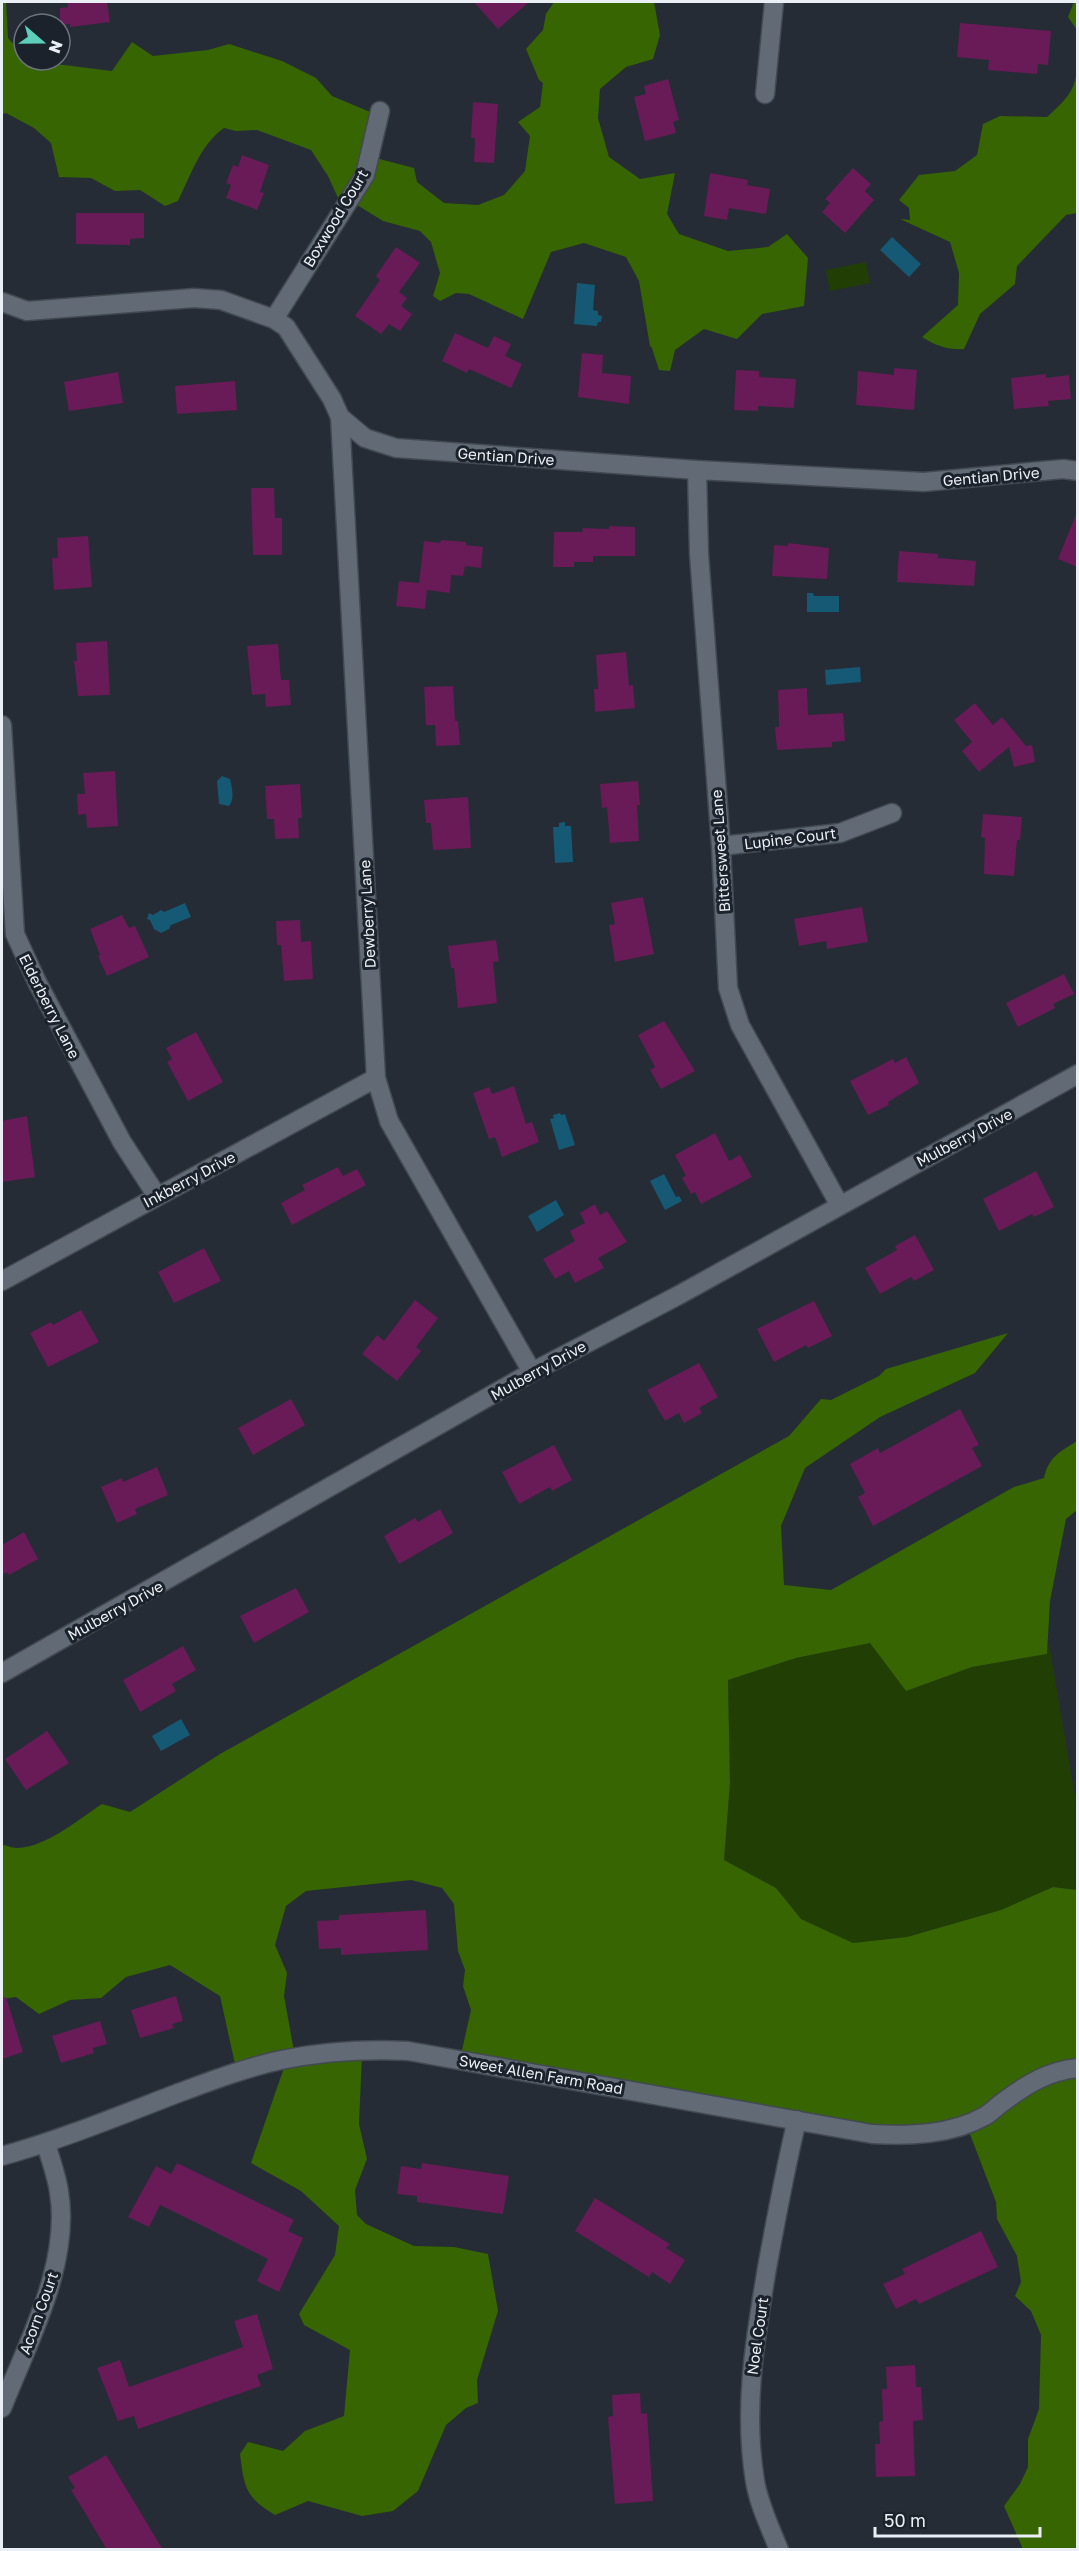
<svg xmlns="http://www.w3.org/2000/svg" width="1079" height="2551" font-family="'Golos Text',sans-serif">
	<style>
		.green { fill: #213f05 }
		.forest { fill: #366501 }
		.water { fill: #165974 }
		.building { fill: #681b57 }
		.lines { fill: none; stroke-linecap: round; stroke-linejoin: round }
		.street-casing { stroke: #434951; stroke-width: 21 }
		.street { stroke: #616a75; stroke-width: 18 }
		.labels { text-anchor: middle; dominant-baseline: central; stroke-width: 6; stroke-linejoin: round; paint-order: stroke }
		.street-label { font-size: 15px; fill: #eaeff5; stroke: #1b222b }
	</style>
	<rect width="100%" height="100%" fill="#252c36"/>
	<path class="green" d="M 866,262 L 870,283 L 830,291 L 826,270 Z
		M 870,1643 L 906,1691 L 972,1667 L 1047,1654 L 1049,1644 L 1077,1808 L 1077,1890 L 1053,1887 L 1001,1910 L 907,1937 L 853,1943 L 801,1919 L 776,1888 L 724,1860 L 730,1783 L 728,1680 L 796,1658 Z"/>
	<path class="forest" d="M 2,2 L 6,2 L 8,38 L 24,56 L 24,60 L 112,71 L 132,42 L 153,56 L 208,50 L 229,44 L 282,61 L 316,78 L 332,96 L 375,114 L 368,156 L 414,168 L 417,182 L 444,203 L 478,205 L 504,195 L 525,171 L 530,136 L 518,122 L 540,107 L 543,83 L 539,80 L 526,49 L 543,30 L 546,14 L 554,2 L 654,2 L 660,35 L 653,59 L 626,67 L 600,89 L 598,118 L 609,157 L 640,179 L 675,173 L 667,214 L 679,234 L 728,251 L 768,247 L 787,234 L 808,258 L 804,306 L 762,314 L 737,339 L 704,329 L 675,350 L 670,371 L 659,370 L 652,348 L 650,346 L 639,281 L 626,257 L 584,243 L 551,252 L 523,319 L 469,294 L 456,293 L 440,301 L 433,296 L 440,273 L 431,242 L 420,231 L 383,221 L 344,197 L 339,200 L 328,176 L 311,150 L 257,130 L 236,131 L 224,128 C 200,145 191,175 178,201 L 165,206 L 140,190 L 115,191 L 91,178 L 59,177 L 51,143 L 34,128 L 6,113 L 2,114 Z
		M 1074,2 L 1077,2 L 1077,30 L 1068,17 Z
		M 1077,66 L 1077,213 L 1066,215 L 1017,266 L 1015,284 L 980,314 L 964,349 C 948,350 936,346 922,337 L 958,305 L 959,273 L 950,242 L 900,219 L 910,220 L 909,208 L 899,200 L 919,175 L 955,171 L 977,155 L 983,124 L 1000,116 L 1047,117 C 1065,100 1076,92 1077,66 Z
		M 1008,1333 L 975,1373 L 880,1417 L 805,1468 L 781,1526 L 784,1585 L 831,1590 L 1014,1487 L 1044,1478 C 1049,1456 1060,1452 1077,1441 L 1077,1510 L 1066,1519 L 1050,1601 L 1047,1654 L 972,1667 L 906,1691 L 870,1643 L 796,1658 L 728,1680 L 730,1783 L 724,1860 L 776,1888 L 801,1919 L 853,1943 L 907,1937 L 1001,1910 L 1053,1887 L 1077,1890 L 1077,2549 L 1023,2549 L 1004,2506 L 1020,2484 L 1028,2467 L 1028,2439 L 1039,2409 L 1041,2335 L 1031,2311 L 1015,2296 L 1021,2282 L 1017,2256 L 997,2219 L 996,2202 L 968,2129 L 915,2137 L 460,2059 L 471,2010 L 463,1986 L 465,1970 L 458,1951 L 454,1904 L 442,1888 L 411,1880 L 306,1891 L 286,1906 L 275,1945 L 287,1973 L 284,1996 L 294,2051 L 362,2055 L 359,2124 L 367,2159 L 355,2190 L 357,2215 L 366,2224 L 414,2246 L 454,2247 L 488,2254 L 498,2311 L 477,2380 L 478,2403 L 466,2408 L 446,2425 L 418,2491 L 393,2511 L 362,2516 L 308,2501 L 275,2515 C 246,2498 244,2487 240,2454 L 248,2442 L 283,2451 L 305,2431 L 344,2416 L 350,2350 L 304,2325 L 299,2314 L 335,2255 L 339,2226 L 301,2191 L 251,2163 L 286,2062 L 237,2073 L 220,1996 L 170,1965 L 126,1977 L 101,1998 L 70,2000 L 39,2014 L 16,1997 L 2,1999 L 2,1846 L 5,1845 C 32,1859 79,1819 102,1804 L 130,1812 L 220,1754 L 789,1436 L 821,1399 L 831,1400 L 879,1376 L 886,1369 Z"/>
	<path class="water" d="M 892,237 L 921,264 L 909,277 L 880,250 Z
		M 577,283 L 595,285 L 593,310 L 598,311 L 598,315 L 602,316 L 601,322 L 598,322 L 597,326 L 574,324 Z
		M 807,593 L 813,593 L 814,596 L 839,596 L 839,612 L 807,612 Z
		M 860,667 L 861,682 L 826,685 L 825,670 Z
		M 222,776 L 230,779 C 232,787 235,799 229,806 L 219,804 L 217,781 Z
		M 565,822 L 565,826 L 571,826 L 573,862 L 555,863 L 553,827 L 559,827 L 559,823 Z
		M 185,903 L 191,917 L 171,925 L 169,929 L 161,933 L 154,929 L 150,920 L 147,919 L 149,913 L 153,915 L 161,910 L 164,912 Z
		M 560,1113 L 561,1115 L 565,1114 L 575,1145 L 559,1150 L 550,1119 L 554,1118 L 553,1115 Z
		M 664,1174 L 676,1197 L 679,1196 L 682,1201 L 665,1210 L 650,1181 Z
		M 556,1200 L 564,1215 L 537,1232 L 528,1216 Z
		M 181,1719 L 190,1735 L 161,1751 L 152,1736 Z"/>
	<path class="building" d="M 67,2 L 107,2 L 110,22 L 70,27 L 70,24 L 60,25 L 60,8 L 68,7 Z
		M 474,2 L 529,2 L 498,29 Z
		M 960,23 L 1051,31 L 1048,65 L 1038,64 L 1037,74 L 988,70 L 989,60 L 957,57 Z
		M 668,79 L 679,120 L 673,122 L 676,133 L 645,141 L 634,97 L 646,94 L 644,86 Z
		M 473,102 L 498,104 L 494,163 L 474,162 L 475,138 L 471,138 Z
		M 242,155 L 269,165 L 260,192 L 264,193 L 257,210 L 226,198 L 231,185 L 226,183 L 233,165 L 238,167 Z
		M 853,168 L 871,184 L 865,191 L 874,200 L 845,233 L 822,212 L 830,203 L 825,199 Z
		M 710,173 L 748,180 L 747,185 L 770,189 L 766,214 L 729,208 L 727,220 L 704,216 Z
		M 76,213 L 144,213 L 144,238 L 130,239 L 130,245 L 76,244 Z
		M 396,247 L 420,263 L 399,292 L 407,298 L 401,306 L 412,314 L 400,331 L 389,324 L 381,334 L 355,316 L 380,280 L 376,276 Z
		M 455,333 L 488,348 L 494,336 L 511,344 L 505,356 L 522,364 L 511,388 L 469,369 L 467,373 L 442,361 Z
		M 582,353 L 603,355 L 602,373 L 631,376 L 629,404 L 578,397 Z
		M 894,368 L 917,370 L 914,410 L 856,405 L 858,371 L 894,375 Z
		M 736,370 L 759,371 L 759,377 L 796,379 L 794,408 L 758,406 L 758,411 L 734,410 Z
		M 118,372 L 123,403 L 69,411 L 64,382 Z
		M 1046,374 L 1046,378 L 1069,375 L 1071,399 L 1048,401 L 1049,406 L 1014,409 L 1011,378 Z
		M 235,381 L 237,410 L 177,414 L 175,386 Z
		M 251,488 L 274,488 L 275,518 L 282,518 L 282,555 L 253,555 Z
		M 1077,512 L 1077,567 L 1058,559 Z
		M 609,526 L 635,527 L 635,556 L 593,556 L 593,562 L 574,562 L 574,567 L 553,567 L 554,532 L 583,532 L 582,528 L 609,529 Z
		M 88,536 L 92,587 L 54,590 L 52,558 L 58,558 L 57,538 Z
		M 441,540 L 466,542 L 466,545 L 483,547 L 481,568 L 465,566 L 463,576 L 451,575 L 450,593 L 427,590 L 425,609 L 396,606 L 399,581 L 419,583 L 424,541 L 440,543 Z
		M 788,543 L 829,548 L 827,579 L 772,576 L 774,545 L 788,546 Z
		M 899,551 L 938,554 L 938,558 L 976,561 L 974,586 L 897,582 Z
		M 107,641 L 110,695 L 78,696 L 74,661 L 77,661 L 76,643 Z
		M 278,644 L 281,680 L 289,680 L 291,705 L 266,707 L 265,694 L 252,695 L 247,646 Z
		M 626,652 L 629,686 L 633,685 L 635,708 L 595,712 L 594,689 L 598,689 L 596,655 Z
		M 453,686 L 455,721 L 458,721 L 460,745 L 436,746 L 435,725 L 426,725 L 424,687 Z
		M 807,688 L 808,715 L 843,713 L 845,741 L 832,742 L 832,747 L 777,750 L 775,727 L 779,727 L 778,690 Z
		M 975,703 L 993,725 L 1002,717 L 1026,746 L 1032,745 L 1035,762 L 1014,767 L 1009,747 L 979,772 L 962,751 L 972,742 L 954,720 Z
		M 115,771 L 118,826 L 87,828 L 86,814 L 78,815 L 77,794 L 85,794 L 83,773 Z
		M 638,781 L 640,805 L 637,805 L 639,841 L 610,843 L 607,807 L 602,808 L 600,784 Z
		M 300,784 L 302,818 L 298,818 L 299,838 L 275,839 L 274,819 L 267,819 L 265,786 Z
		M 468,797 L 471,848 L 433,850 L 431,823 L 426,823 L 424,800 Z
		M 983,814 L 1022,817 L 1020,840 L 1017,840 L 1014,876 L 984,874 L 985,838 L 981,837 Z
		M 643,897 L 654,954 L 615,962 L 609,925 L 615,924 L 611,903 Z
		M 862,907 L 868,942 L 827,949 L 826,941 L 799,946 L 794,919 Z
		M 122,915 L 129,928 L 135,926 L 149,957 L 107,976 L 98,956 L 100,955 L 90,929 Z
		M 300,920 L 301,942 L 311,941 L 313,979 L 284,981 L 281,945 L 277,945 L 276,921 Z
		M 496,940 L 499,961 L 493,962 L 497,1003 L 458,1008 L 454,968 L 451,968 L 448,946 Z
		M 1064,974 L 1074,994 L 1053,1004 L 1055,1008 L 1018,1027 L 1006,1003 Z
		M 664,1021 L 695,1071 L 661,1089 L 650,1070 L 655,1067 L 638,1035 Z
		M 196,1032 L 223,1082 L 188,1101 L 167,1062 L 172,1059 L 166,1048 Z
		M 906,1057 L 919,1083 L 888,1102 L 889,1105 L 868,1115 L 850,1081 L 893,1059 L 895,1063 Z
		M 514,1086 L 526,1124 L 532,1122 L 539,1142 L 502,1157 L 495,1137 L 489,1139 L 473,1093 L 489,1087 L 492,1094 Z
		M 27,1116 L 35,1177 L 2,1182 L 2,1121 Z
		M 715,1133 L 729,1161 L 740,1155 L 752,1177 L 701,1204 L 695,1192 L 691,1194 L 682,1178 L 686,1176 L 675,1155 Z
		M 338,1167 L 343,1176 L 357,1169 L 366,1185 L 292,1225 L 281,1203 L 305,1190 L 302,1185 Z
		M 1036,1171 L 1054,1207 L 1034,1217 L 1032,1214 L 999,1231 L 983,1199 Z
		M 595,1204 L 600,1215 L 607,1211 L 627,1242 L 598,1258 L 604,1268 L 575,1283 L 569,1271 L 555,1279 L 543,1259 L 575,1241 L 570,1231 L 585,1223 L 580,1213 Z
		M 915,1235 L 934,1270 L 914,1281 L 911,1277 L 880,1294 L 865,1268 L 897,1250 L 895,1246 Z
		M 204,1248 L 221,1281 L 174,1303 L 158,1272 Z
		M 415,1300 L 438,1318 L 416,1347 L 421,1351 L 397,1381 L 362,1354 L 377,1335 L 384,1341 Z
		M 814,1301 L 832,1336 L 808,1348 L 806,1345 L 774,1362 L 757,1329 Z
		M 81,1310 L 99,1342 L 48,1367 L 30,1333 L 51,1322 L 53,1325 Z
		M 699,1363 L 718,1397 L 699,1408 L 702,1413 L 684,1423 L 679,1413 L 665,1421 L 647,1390 Z
		M 291,1399 L 305,1425 L 253,1455 L 238,1428 Z
		M 960,1409 L 979,1445 L 972,1448 L 982,1466 L 873,1526 L 858,1497 L 865,1493 L 850,1464 L 878,1448 L 880,1453 Z
		M 554,1445 L 572,1480 L 552,1491 L 550,1487 L 519,1504 L 502,1472 Z
		M 157,1467 L 168,1495 L 135,1509 L 137,1514 L 117,1523 L 101,1487 L 122,1478 L 123,1482 Z
		M 440,1509 L 453,1533 L 399,1564 L 384,1536 L 415,1518 L 418,1522 Z
		M 24,1532 L 38,1559 L 9,1575 L 7,1572 L 2,1575 L 2,1545 Z
		M 296,1588 L 309,1612 L 254,1643 L 240,1616 Z
		M 183,1646 L 196,1670 L 172,1684 L 176,1691 L 140,1712 L 123,1680 Z
		M 47,1731 L 69,1763 L 26,1790 L 5,1759 Z
		M 426,1910 L 428,1950 L 341,1955 L 341,1948 L 319,1949 L 317,1921 L 339,1920 L 339,1915 Z
		M 176,1996 L 183,2021 L 172,2024 L 174,2028 L 140,2038 L 131,2010 Z
		M 6,1997 L 23,2052 L 2,2059 L 2,1998 Z
		M 100,2021 L 107,2044 L 93,2048 L 94,2053 L 61,2063 L 52,2036 Z
		M 177,2163 L 294,2220 L 288,2231 L 303,2238 L 279,2292 L 257,2281 L 268,2259 L 207,2228 L 160,2205 L 149,2227 L 128,2217 L 156,2166 L 171,2174 Z
		M 422,2163 L 509,2176 L 503,2214 L 417,2202 L 417,2196 L 397,2194 L 401,2166 L 421,2169 Z
		M 595,2198 L 670,2244 L 666,2248 L 685,2260 L 670,2284 L 652,2272 L 649,2277 L 575,2231 Z
		M 981,2231 L 998,2267 L 919,2304 L 916,2299 L 896,2309 L 883,2284 L 905,2274 L 902,2269 Z
		M 257,2314 L 273,2369 L 257,2375 L 261,2386 L 138,2429 L 134,2416 L 118,2421 L 97,2368 L 120,2360 L 129,2387 L 243,2347 L 234,2321 Z
		M 915,2365 L 916,2387 L 921,2387 L 923,2420 L 913,2421 L 915,2476 L 876,2477 L 875,2444 L 880,2444 L 879,2422 L 883,2421 L 882,2389 L 887,2389 L 886,2367 Z
		M 640,2393 L 641,2414 L 647,2413 L 653,2501 L 615,2504 L 608,2417 L 613,2416 L 612,2395 Z
		M 106,2455 L 163,2550 L 107,2550 L 84,2511 L 71,2490 L 75,2488 L 68,2477 Z"/>
	<g class="lines">
		<g class="street-casing">
			<path id="street" d="M 765,94 L 774,2
				M 2,302 L 27,311 L 194,298 L 221,300 L 274,319 L 286,327 L 332,399 L 340,417 L 365,438 L 396,448 L 697,470 L 924,482 L 1063,469 L 1078,471
				M 274,319 L 365,175 L 380,111
				M 340,417 L 376,1078 L 389,1121 L 532,1372
				M 697,470 L 699,554 L 721,846 L 728,988 L 740,1025 L 839,1204
				M 2,725 L 15,934 L 37,982 L 122,1142 L 157,1196
				M 721,846 L 840,833 L 892,813
				M 2,1281 L 376,1078
				M 2,1673 L 532,1372 L 679,1295 L 1078,1074
				M 2,2156 C 60,2140 116,2117 173,2095 C 208,2082 244,2068 281,2060 C 321,2052 367,2049 408,2051 L 872,2134 C 910,2136 951,2135 985,2116 C 992,2112 997,2106 1003,2102 C 1027,2084 1048,2071 1078,2068
				M 2,2408 C 27,2344 71,2264 59,2192 C 57,2176 50,2159 46,2143
				M 779,2550 C 770,2527 759,2505 755,2481 C 743,2409 755,2339 767,2268 C 776,2219 785,2169 797,2120"/>
		</g>
		<use href="#street" class="street"/>
	</g>
	<g class="labels">
		<g class="street-label">
			<text transform="translate(335 218) rotate(-59)">Boxwood Court</text>
			<text transform="translate(506 456) rotate(4)">Gentian Drive</text>
			<text transform="translate(991 476) rotate(-5)">Gentian Drive</text>
			<text transform="translate(790 838) rotate(-7)">Lupine Court</text>
			<text transform="translate(720 851) rotate(-94)">Bittersweet Lane</text>
			<text transform="translate(367 914) rotate(-93)">Dewberry Lane</text>
			<text transform="translate(50 1006) rotate(63)">Elderberry Lane</text>
			<text transform="translate(964 1137) rotate(-28)">Mulberry Drive</text>
			<text transform="translate(189 1179) rotate(-28)">Inkberry Drive</text>
			<text transform="translate(538 1370) rotate(-29)">Mulberry Drive</text>
			<text transform="translate(115 1610) rotate(-29)">Mulberry Drive</text>
			<text transform="translate(541 2074) rotate(10)">Sweet Allen Farm Road</text>
			<text transform="translate(38 2313) rotate(-70)">Acorn Court</text>
			<text transform="translate(757 2336) rotate(-82)">Noel Court</text>
		</g>
	</g>
	<rect width="1079" height="2551" fill="none" stroke="#eaeff5" stroke-width="6"/>
	<g transform="translate(42 42) rotate(110)"><circle r="28" fill="#1b222b" stroke="#6e747c" stroke-width="1.5"/>
	<path d="M0-4.5L10 22L0 15L-10 22Z" fill="#5cceba"/>
	<text y="-9" font-size="16" font-weight="bold" text-anchor="middle" fill="#eaeff5">N</text>
	</g>
	<path d="M875 2527v9h165v-9" fill="none" stroke="#eaeff5" stroke-width="3"/>
	<text x="884" y="2527" font-size="18" fill="#eaeff5" stroke="#1b222b" stroke-width="4.5" paint-order="stroke">50 m</text>
</svg>
